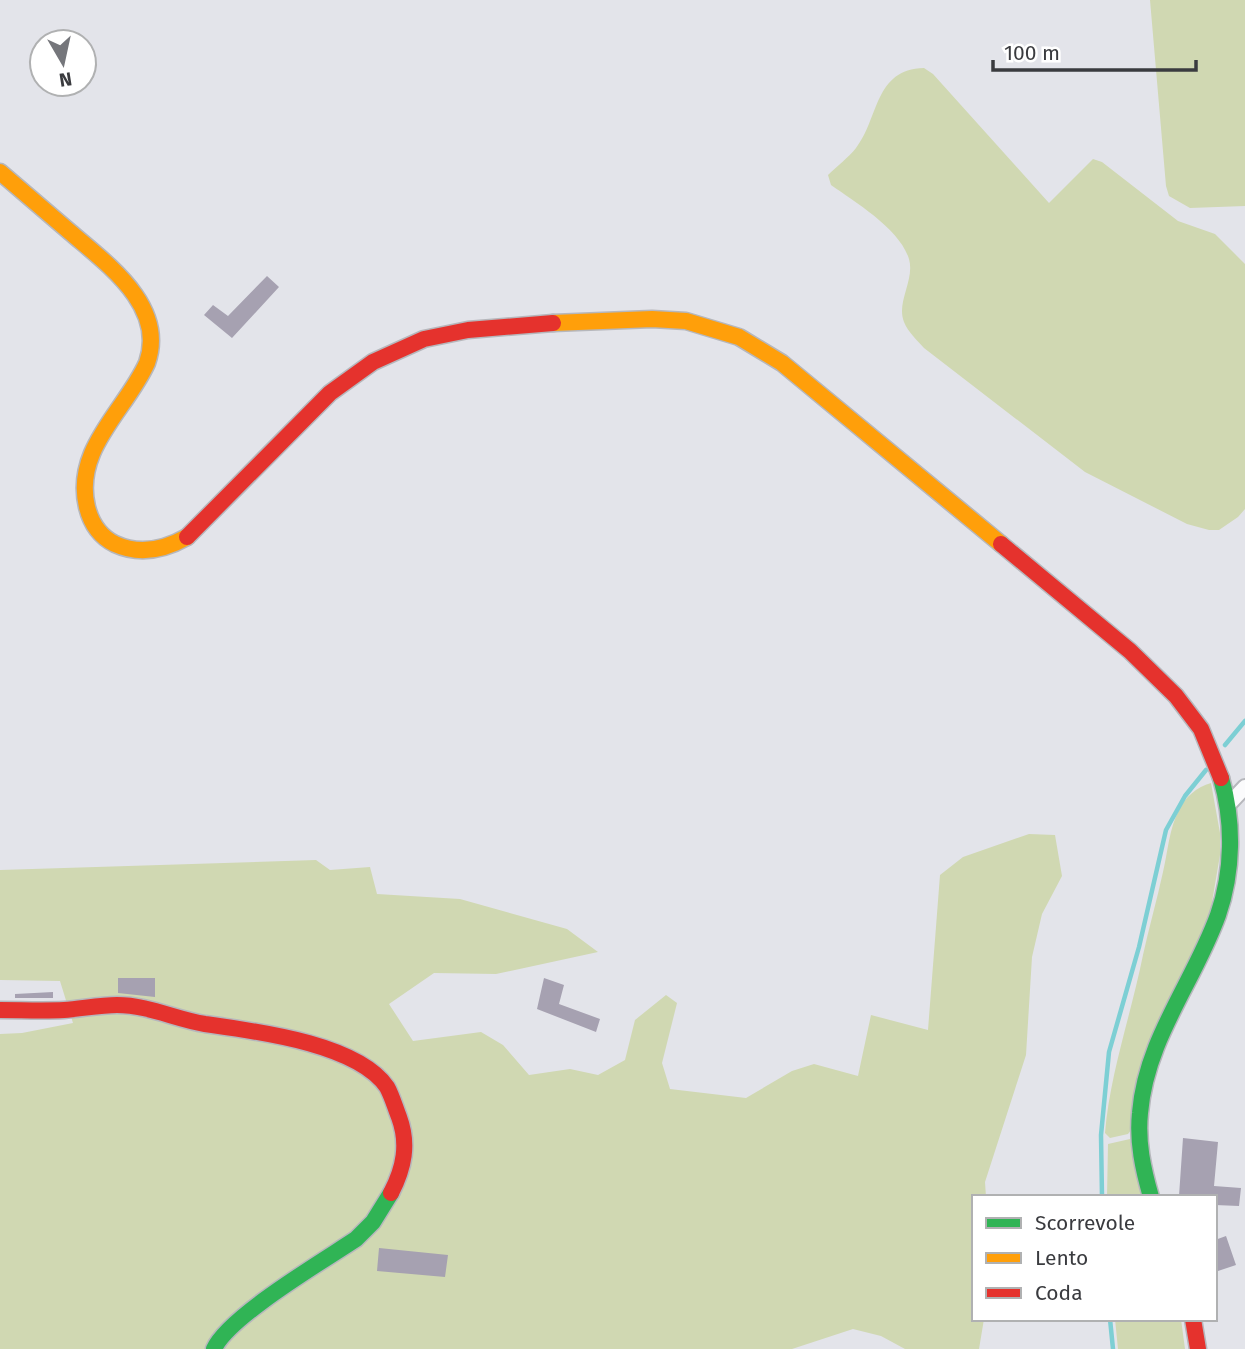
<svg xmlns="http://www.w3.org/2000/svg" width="1245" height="1349" font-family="'Fira Sans',sans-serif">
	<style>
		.green { fill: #d0d8b2 }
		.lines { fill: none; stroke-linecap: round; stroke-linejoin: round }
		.stream { stroke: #7dcfd4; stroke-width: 4.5 }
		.building { fill: #a6a1b1 }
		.street-casing { stroke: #b6b7bc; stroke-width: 18 }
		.fast-casing { stroke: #b6b7bc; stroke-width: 19 }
		.slow-casing { stroke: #b6b7bc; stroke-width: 19 }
		.jam-casing { stroke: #b6b7bc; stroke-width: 19 }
		.street { stroke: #fbfbfc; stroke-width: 14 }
		.fast { stroke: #30b455; stroke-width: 16 }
		.slow { stroke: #ff9f0a; stroke-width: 16 }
		.jam { stroke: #e5322d; stroke-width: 16 }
	</style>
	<rect width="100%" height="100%" fill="#e3e4ea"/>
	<path class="green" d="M 1150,0 L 1245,0 L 1245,206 L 1190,208 L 1169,196 L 1166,186 Z
		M 924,68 L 933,74 L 1049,203 L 1093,159 L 1102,162 L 1178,221 L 1215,234 L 1245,264 L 1245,509 L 1238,517 L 1219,530 L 1209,530 L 1187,524 L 1085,472 L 924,348 C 917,340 908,332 904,322 C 896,302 915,280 909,259 C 900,229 855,202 831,185 L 828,175 C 837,166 848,158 856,148 C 879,119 874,69 924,68 Z
		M 1211,783 L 1220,833 L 1220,855 L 1211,908 L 1131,1130 L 1128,1134 L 1110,1138 L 1105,1133 C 1110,1073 1131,1015 1143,955 C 1149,927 1157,900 1163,872 C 1168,851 1169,829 1179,810 C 1185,797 1197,787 1211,783 Z
		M 1029,834 L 1055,835 L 1062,876 L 1042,914 L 1032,957 L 1026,1055 L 985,1182 L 986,1197 L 974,1197 L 974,1319 L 984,1319 L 979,1349 L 905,1349 L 881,1336 L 853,1329 L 792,1349 L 0,1349 L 0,1034 L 22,1033 L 73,1023 L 60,981 L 0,980 L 0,870 L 316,860 L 330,870 L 370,867 L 377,894 L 460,899 L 567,929 L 598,952 L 496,974 L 434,973 L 389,1004 L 413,1041 L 481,1032 L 503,1045 L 529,1075 L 570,1069 L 598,1075 L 625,1060 L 635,1020 L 666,995 L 677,1003 L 662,1063 L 670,1089 L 746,1098 L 792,1071 L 814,1064 L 858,1076 L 871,1015 L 928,1030 L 940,875 L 963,857 Z
		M 1130,1139 L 1141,1197 L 1107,1197 L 1108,1144 Z
		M 1115,1319 L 1181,1319 L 1185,1349 L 1118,1349 Z"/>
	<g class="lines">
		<path class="stream" d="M 1225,745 L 1245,721
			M 1102,1197 L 1101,1135 L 1109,1052 L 1139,947 L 1166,830 L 1185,796 L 1206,770
			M 1110,1319 L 1113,1349"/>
	</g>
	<path class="building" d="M 267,276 L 279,287 L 232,338 L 204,315 L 213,305 L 228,316 Z
		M 118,978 L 155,978 L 155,997 L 118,993 Z
		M 544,978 L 564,985 L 559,1004 L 600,1019 L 596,1032 L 537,1009 Z
		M 53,992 L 53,998 L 15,998 L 15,994 Z
		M 1183,1138 L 1218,1142 L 1214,1186 L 1241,1188 L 1239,1206 L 1215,1205 L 1215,1197 L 1179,1196 Z
		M 1226,1236 L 1236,1265 L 1215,1272 L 1215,1240 Z
		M 379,1248 L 448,1255 L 445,1277 L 377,1271 Z"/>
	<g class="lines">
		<g class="street-casing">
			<path id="street" d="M 1228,805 L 1245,787"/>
		</g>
		<g class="fast-casing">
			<path id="fast" d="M 1151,1197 C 1143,1169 1137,1142 1140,1113 C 1146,1039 1194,982 1218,915 C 1233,872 1234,822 1221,778
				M 214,1349 C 228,1317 323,1261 356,1239 L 373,1222 L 391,1193"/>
		</g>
		<g class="slow-casing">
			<path id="slow" d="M 0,172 C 23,192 47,212 70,232 C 107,264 167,306 147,363 C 126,410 73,449 87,507 C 91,523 99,536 115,544 C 139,555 164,550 187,537
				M 553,323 L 652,319 L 686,321 L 739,337 L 782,363 L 1001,544"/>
		</g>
		<g class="jam-casing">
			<path id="jam" d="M 187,537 L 330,393 L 373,362 L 424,339 L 468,330 L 553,323
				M 1001,544 L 1130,651 L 1176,696 L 1201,729 L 1221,778
				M 0,1010 C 21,1010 43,1011 64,1010 C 81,1009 99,1005 117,1005 C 148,1005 175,1019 205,1024 C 254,1031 357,1043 387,1087 C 392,1096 395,1107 399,1117 C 409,1144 404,1168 391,1193
				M 1193,1319 L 1198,1349"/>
		</g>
		<use href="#street" class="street"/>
		<use href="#fast" class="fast"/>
		<use href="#slow" class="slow"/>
		<use href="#jam" class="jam"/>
	</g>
	<rect x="972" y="1195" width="245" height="126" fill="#ffffff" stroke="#b0b1b2" stroke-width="2"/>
	<rect x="986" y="1218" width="35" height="10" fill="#30b455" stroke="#b0b1b2" stroke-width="2"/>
	<text x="1035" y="1230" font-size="21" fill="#3a3b3f">Scorrevole</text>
	<rect x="986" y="1253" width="35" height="10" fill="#ff9f0a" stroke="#b0b1b2" stroke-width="2"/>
	<text x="1035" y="1265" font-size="21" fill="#3a3b3f">Lento</text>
	<rect x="986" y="1288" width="35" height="10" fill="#e5322d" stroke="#b0b1b2" stroke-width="2"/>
	<text x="1035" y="1300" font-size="21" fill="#3a3b3f">Coda</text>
	<g transform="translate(63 63) rotate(171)"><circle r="33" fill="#ffffff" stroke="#b0b1b2" stroke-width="2"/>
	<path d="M0-5L12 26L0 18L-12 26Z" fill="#75767b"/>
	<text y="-10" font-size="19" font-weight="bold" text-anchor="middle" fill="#3a3b3f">N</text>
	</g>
	<path d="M993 60v10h203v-10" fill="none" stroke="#3a3b3f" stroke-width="3.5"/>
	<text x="1004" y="60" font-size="21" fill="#3a3b3f" stroke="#ffffff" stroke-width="5" paint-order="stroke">100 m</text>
</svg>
